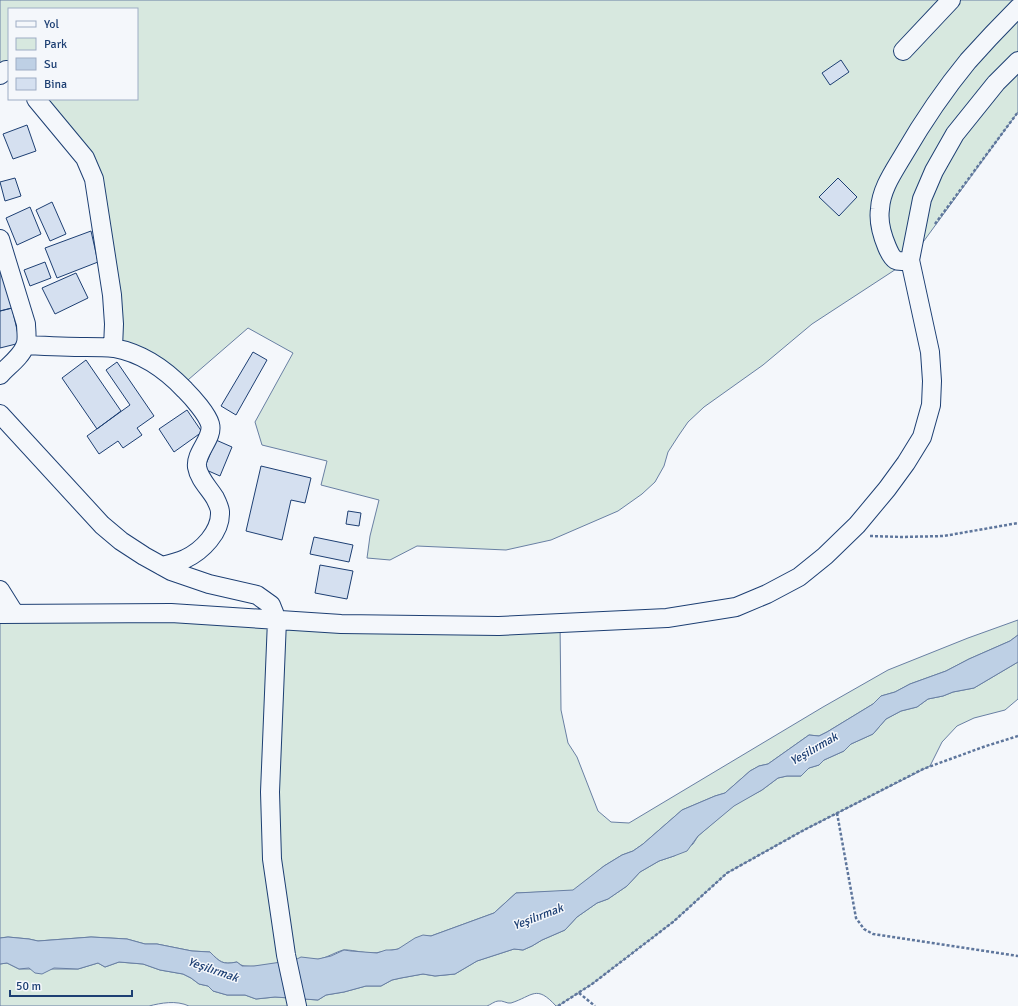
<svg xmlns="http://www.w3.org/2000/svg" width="1018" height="1006" font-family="Signika,sans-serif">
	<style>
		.green { fill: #d7e8df; stroke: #687fa3 }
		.water { fill: #bed0e5; stroke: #687fa3 }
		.building { fill: #d5e0f0; stroke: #1d3f73 }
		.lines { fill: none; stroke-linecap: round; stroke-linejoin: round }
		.minor-casing { stroke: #1d3f73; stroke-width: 20 }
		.path { stroke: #5e769c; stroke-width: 2.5; stroke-dasharray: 3 2; stroke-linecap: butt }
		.minor { stroke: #f4f7fb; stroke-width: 18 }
		.labels { text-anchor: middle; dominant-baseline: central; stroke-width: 3; stroke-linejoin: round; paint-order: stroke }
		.water-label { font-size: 12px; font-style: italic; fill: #1d3f73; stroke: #f4f7fb }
	</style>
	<rect width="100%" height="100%" fill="#f4f7fb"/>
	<path class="green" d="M 0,0 L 1018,0 L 1018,112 L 910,260 L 812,324 L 763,365 L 704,407 L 688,422 L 679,435 L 668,452 L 664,466 L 655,482 L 642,494 L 618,511 L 551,540 L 506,550 L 417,546 L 390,560 L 367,558 L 370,536 L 379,500 L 321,485 L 327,461 L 262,445 L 255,422 L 293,353 L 248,328 L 181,386 L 113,348 L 94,179 L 36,99 L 137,99 L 137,9 L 9,9 L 9,70 L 0,72 Z
		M 0,614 L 560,623 L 561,710 L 568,743 L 577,757 L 598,811 L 611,822 L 629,823 L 823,707 L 888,670 L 968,638 L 1018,620 L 1018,635 L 1010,641 L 969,659 L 946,671 L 910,684 L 895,692 L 881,696 L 873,704 L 827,732 L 819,736 L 809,735 L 768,764 L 759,766 L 750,771 L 725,793 L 715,796 L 682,810 L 643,844 L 633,851 L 622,855 L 604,866 L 573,891 L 516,893 L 494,913 L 431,936 C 412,935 406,950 392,950 C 385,951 378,953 371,953 C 364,953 348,949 343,950 C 336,952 328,957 320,959 C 314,960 304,959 296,960 C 279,962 261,968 244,966 C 241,965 239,964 237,962 C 222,965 220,962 210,952 L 192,951 L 157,944 L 145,944 L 127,939 L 110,938 L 91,937 L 38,941 L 29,939 L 8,937 L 0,938 Z
		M 1018,662 L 1018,699 L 1005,710 L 974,718 L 957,726 L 942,742 L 930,766 L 804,830 L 727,873 L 673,922 L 592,984 L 558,1006 L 556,1006 C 536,984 533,996 511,1003 C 507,1004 503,1000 498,1001 C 495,1001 490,1005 487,1006 L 189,1006 C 176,1000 161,1003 149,1006 L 0,1006 L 0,964 L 7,963 L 19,969 L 78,969 L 98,963 L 105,967 L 119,962 L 143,964 L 160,970 L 183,974 L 191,978 L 199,984 L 208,986 L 213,991 L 227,995 L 245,995 L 256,999 L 275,997 L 318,1000 L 326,995 L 344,992 L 366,986 L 381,986 L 392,980 L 401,978 L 423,974 L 435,976 L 455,974 L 477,961 L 514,949 L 523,950 L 532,946 L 542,940 L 565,930 L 577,917 L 597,903 L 608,899 L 627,886 L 640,872 L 659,861 L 674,856 L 693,844 L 698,836 L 734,805 L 762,790 L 778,778 L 787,776 L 801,776 L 809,768 L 819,765 L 824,760 L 844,751 L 851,744 L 873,734 L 886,719 L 901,711 L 917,707 L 928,699 L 943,696 L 953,692 L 974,688 Z"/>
	<path class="water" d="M 1018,635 L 1018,662 L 974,688 L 953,692 L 943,696 L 928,699 L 917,707 L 901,711 L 886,719 L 873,734 L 851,744 L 844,751 L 824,760 L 819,765 L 809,768 L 801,776 L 787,776 L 778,778 L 762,790 L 734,806 L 698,836 L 687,851 L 674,856 L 659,861 L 640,872 L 627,886 L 608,899 L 597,903 L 577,917 L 565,930 L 542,940 L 532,946 L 523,950 L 514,949 L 477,961 L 455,974 L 435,976 L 423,974 L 401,978 L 392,980 L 381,986 L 366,986 L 344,992 L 326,995 L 318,1000 L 275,997 L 256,999 L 245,995 L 227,995 L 213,991 L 208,986 L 199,984 L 191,978 L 183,974 L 160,970 L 143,964 L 119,962 L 105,967 L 98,963 L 78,969 L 54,968 L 42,974 L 35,973 L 29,968 L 19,969 L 7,963 L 0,964 L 0,938 L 8,937 L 29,939 L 38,941 L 91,937 L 110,938 L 127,939 L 145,944 L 157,944 L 192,951 L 210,952 C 220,962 222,965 237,962 L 242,966 L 254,966 L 295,960 L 301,957 L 318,959 L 331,956 L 344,950 L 351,951 L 377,953 L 386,950 L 392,950 L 398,949 L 415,938 L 423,935 L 431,936 L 494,913 L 516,893 L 573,890 L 604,866 L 622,855 L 633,851 L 643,844 L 682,810 L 715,796 L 725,793 L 750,771 L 759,766 L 768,764 L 809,735 L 819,736 L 827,732 L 873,704 L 881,696 L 895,692 L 910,684 L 946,671 L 969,659 L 1010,641 Z"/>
	<path class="building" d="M 841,60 L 849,72 L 830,85 L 822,73 Z
		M 27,125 L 36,151 L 13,159 L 3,134 Z
		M 15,178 L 21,196 L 5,201 L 0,182 Z
		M 838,178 L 857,197 L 839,216 L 819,197 Z
		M 52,202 L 66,234 L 50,241 L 36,210 Z
		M 30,207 L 41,234 L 17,245 L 6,218 Z
		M 91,231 L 98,262 L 57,278 L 45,248 Z
		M 45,262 L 51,278 L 30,286 L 24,270 Z
		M 0,268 L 12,308 L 0,311 Z
		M 76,273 L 88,298 L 55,314 L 42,288 Z
		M 12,308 L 20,343 L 0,348 L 0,311 Z
		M 253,352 L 267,360 L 236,415 L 221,406 Z
		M 86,360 L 121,411 L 97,429 L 62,378 Z
		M 117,362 L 154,416 L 137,428 L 142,435 L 123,448 L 118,441 L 99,454 L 87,436 L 130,405 L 106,370 Z
		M 187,410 L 202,432 L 174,452 L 159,429 Z
		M 216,440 L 232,447 L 220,476 L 204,469 Z
		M 261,466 L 311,478 L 305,503 L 291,500 L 282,540 L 246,531 Z
		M 348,511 L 361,513 L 359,526 L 346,524 Z
		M 314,537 L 353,545 L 349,562 L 310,554 Z
		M 320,565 L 353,571 L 347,599 L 315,593 Z"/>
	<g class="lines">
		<g class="minor-casing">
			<path id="minor" d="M 903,51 L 951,0
				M 0,75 L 6,70 L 9,70
				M 36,99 L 85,158 L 94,179 L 112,295 L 114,324 L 113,348
				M 0,239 L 26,324 C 26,330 28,340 25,346 C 21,357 8,366 0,375
				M 910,260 C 896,263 893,261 887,247 C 882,235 878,222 880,209 C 881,189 894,171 904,154 C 922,123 945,89 968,61 C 984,43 1001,25 1018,8
				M 26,345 C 46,346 66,347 86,347 C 95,347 105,347 114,348 C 142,353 166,370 185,390 C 193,398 207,414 210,424 C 214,438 195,452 197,467 C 199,479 209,488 215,498 C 217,502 220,508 220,512 C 221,532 202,551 185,559 C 178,562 170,564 162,566
				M 0,414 L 102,525 L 121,541 L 144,556 L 171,571 L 209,584 L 257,595 L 271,605 L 277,620 L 270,792 L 272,859 L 286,955 L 297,1006
				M 0,590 L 15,614
				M 0,614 L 171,613 L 341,624 L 499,626 L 667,618 L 736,607 L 767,594 L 799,577 L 825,556 L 857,525 L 887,489 L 906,463 L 922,437 L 931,405 L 932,381 L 930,352 L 910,260 L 922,199 L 934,171 L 955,134 L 996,83 L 1018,61"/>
		</g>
		<path class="path" d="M 935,224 L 1018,112
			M 870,536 L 902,537 L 944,536 L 1018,523
			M 837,813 L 856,918 L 864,929 L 873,934 L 1018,956
			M 579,993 L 595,1006
			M 558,1006 L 592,984 L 673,922 L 727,873 L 804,830 L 923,769 L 986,746 L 1018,736"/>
		<use href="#minor" class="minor"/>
	</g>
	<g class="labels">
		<g class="water-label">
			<text transform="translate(814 749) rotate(-30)">Yeşilırmak</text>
			<text transform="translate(538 917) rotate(-21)">Yeşilırmak</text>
			<text transform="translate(213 970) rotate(19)">Yeşilırmak</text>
		</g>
	</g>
	<rect x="8" y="8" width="130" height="92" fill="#f4f7fb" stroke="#9eadc5"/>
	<rect x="16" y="21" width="20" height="6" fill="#f4f7fb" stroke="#9eadc5"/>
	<text x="44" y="28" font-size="12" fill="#1d3f73">Yol</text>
	<rect x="16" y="38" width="20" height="12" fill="#d7e8df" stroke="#9eadc5"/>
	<text x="44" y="48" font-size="12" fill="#1d3f73">Park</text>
	<rect x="16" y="58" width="20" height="12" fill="#bed0e5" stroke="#9eadc5"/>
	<text x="44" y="68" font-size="12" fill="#1d3f73">Su</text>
	<rect x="16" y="78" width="20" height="12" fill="#d5e0f0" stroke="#9eadc5"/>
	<text x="44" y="88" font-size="12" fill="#1d3f73">Bina</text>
	<path d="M10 990v6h122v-6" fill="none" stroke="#1d3f73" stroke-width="2"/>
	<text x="16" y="990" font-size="12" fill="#1d3f73" stroke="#f4f7fb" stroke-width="3" paint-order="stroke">50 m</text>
</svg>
